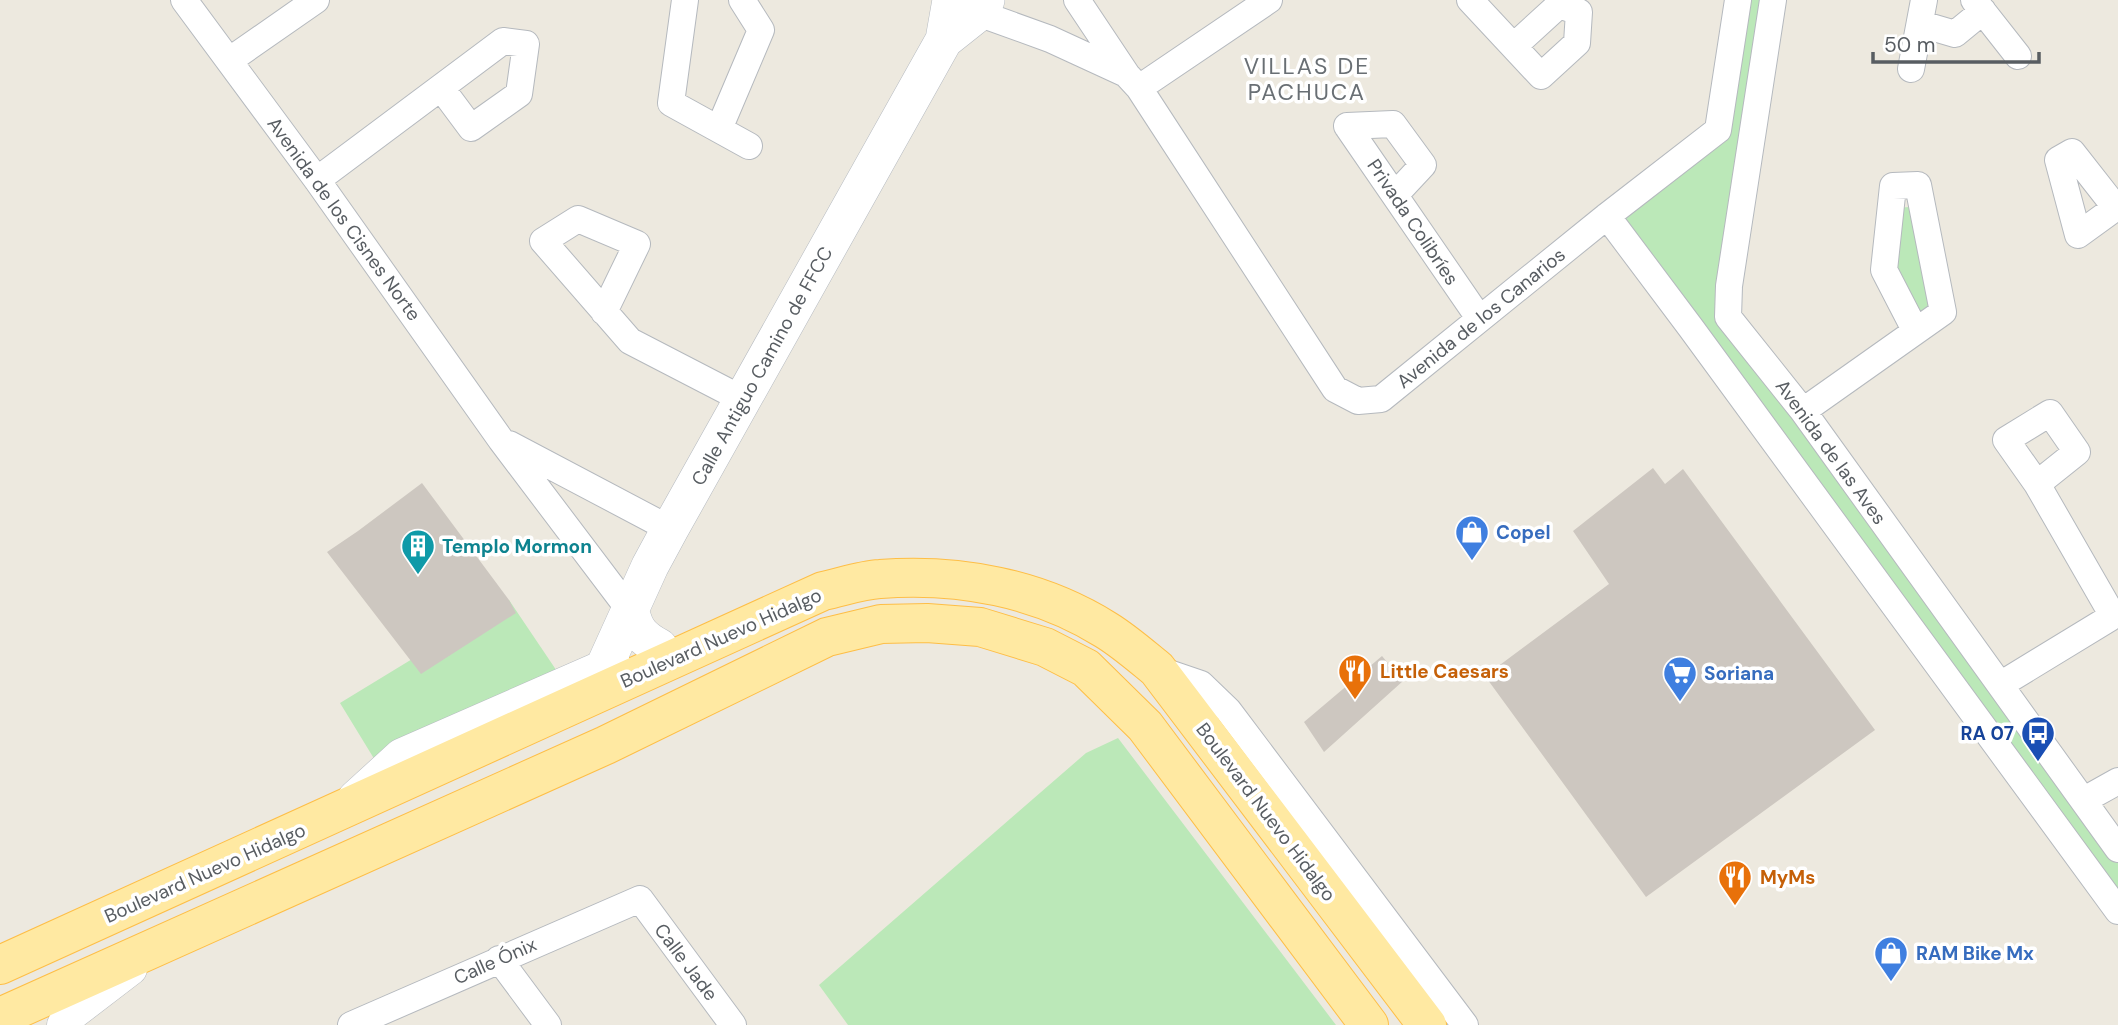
<svg xmlns="http://www.w3.org/2000/svg" width="2118" height="1025" font-family="'DM Sans',sans-serif">
	<style>
		.green { fill: #bbe8b8 }
		.building { fill: #cdc7c0 }
		.lines { fill: none; stroke-linecap: round; stroke-linejoin: round }
		.minor-casing { stroke: #b5b9be; stroke-width: 28 }
		.tertiary-casing { stroke: #b5b9be; stroke-width: 33 }
		.secondary-casing { stroke: #b5bac0; stroke-width: 38 }
		.primary-casing { stroke: #febe46; stroke-width: 40 }
		.minor { stroke: #fff; stroke-width: 26 }
		.tertiary { stroke: #fff; stroke-width: 32 }
		.secondary { stroke: #fff; stroke-width: 37 }
		.primary { stroke: #ffe9a2; stroke-width: 38 }
		.labels { text-anchor: middle; dominant-baseline: central; stroke-width: 7; stroke-linejoin: round; paint-order: stroke }
		.street-label { font-size: 19px; fill: #585d62; stroke: #fff }
		.shop-label { font-size: 19px; font-weight: bold; fill: #366cbe; stroke: #fff; text-anchor: start }
		.culture-label { font-size: 19px; font-weight: bold; fill: #0d838f; stroke: #fff; text-anchor: start }
		.food-label { font-size: 19px; font-weight: bold; fill: #c56008; stroke: #fff; text-anchor: start }
		.transit-label { font-size: 19px; font-weight: bold; fill: #164399; stroke: #fff; text-anchor: end }
		.quarter-label { font-size: 23px; letter-spacing: 2px; fill: #696f74; stroke: #fff }
	</style>
	<rect width="100%" height="100%" fill="#ede9df"/>
	<path class="green" d="M 1743,0 L 1762,0 L 1723,313 L 2118,854 L 2118,897 L 1618,219 L 1721,135 Z
		M 1910,207 L 1934,310 L 1919,317 L 1891,268 L 1894,208 Z
		M 509,600 L 571,692 L 392,788 L 340,703 Z
		M 1118,738 L 1336,1025 L 848,1025 L 819,985 L 1086,753 Z"/>
	<path class="building" d="M 1653,468 L 1665,484 L 1683,469 L 1875,730 L 1646,897 L 1485,676 L 1609,584 L 1573,531 Z
		M 422,483 L 509,600 L 516,613 L 421,674 L 327,552 L 358,531 Z
		M 1382,656 L 1403,681 L 1324,752 L 1304,722 Z"/>
	<g class="lines">
		<g class="minor-casing">
			<path id="minor" d="M 184,0 L 317,180 L 501,440 L 631,612
				M 685,0 L 671,103 L 749,146
				M 1077,0 L 1127,75 L 1139,88 L 1335,389 L 1358,401 L 1381,399 L 1607,216 L 1718,130
				M 1470,0 L 1541,76 L 1577,43 L 1579,12 L 1559,5 L 1514,46
				M 1773,0 L 1729,286 L 1728,317 L 1803,411 L 2118,849
				M 1974,0 L 2018,56
				M 962,5 L 978,13 L 1050,39 L 1126,74
				M 1921,24 L 1955,34 L 1983,11
				M 230,60 L 316,0
				M 1911,69 L 1924,0
				M 1139,88 L 1269,0
				M 1347,126 L 1479,318
				M 1347,126 L 1393,124 L 1423,165 L 1395,195
				M 719,129 L 761,30 L 742,0
				M 1718,130 L 1738,0
				M 317,180 L 503,41 L 526,44 L 519,94 L 471,128 L 442,89
				M 2116,208 L 2072,152 L 2058,160 L 2078,235 L 2118,206
				M 1607,216 L 1691,328 L 2118,911
				M 604,312 L 637,244 L 578,219 L 543,241 L 630,341 L 744,400
				M 1803,411 L 1943,312 L 1918,185 L 1893,186 L 1884,270 L 1915,330
				M 509,444 L 670,529
				M 2037,484 L 2077,452 L 2050,413 L 2006,440 L 2037,484 L 2113,616
				M 1157,669 L 1201,684 L 1228,710 L 1465,1025
				M 2000,685 L 2118,613
				M 2084,800 L 2118,781
				M 499,959 L 548,1025
				M 351,1025 L 640,899 L 733,1025"/>
		</g>
		<g class="tertiary-casing">
			<path id="tertiary" d="M 63,1025 L 67,1018 L 131,969"/>
		</g>
		<g class="secondary-casing">
			<path id="secondary" d="M 944,40 L 978,13 L 986,0
				M 631,612 C 635,630 642,638 659,647
				M 591,696 L 650,566 L 670,529 L 944,40 L 951,0
				M 356,799 L 402,757 L 612,665"/>
		</g>
		<g class="primary-casing">
			<path id="primary" d="M 0,965 L 823,591 C 842,587 861,580 880,579 C 959,573 1039,588 1106,630 C 1124,641 1141,656 1157,669 L 1427,1025
				M 0,1017 L 606,745 L 827,637 L 881,624 L 927,623 L 980,627 L 1045,647 L 1086,668 L 1145,726 L 1369,1025"/>
		</g>
		<use href="#minor" class="minor"/>
		<use href="#tertiary" class="tertiary"/>
		<use href="#secondary" class="secondary"/>
		<use href="#primary" class="primary"/>
	</g>
	<defs>
		<g id="shop-pin" transform="scale(1.75)"><path d="M0 17L-7.5 6A9.5 9.5 0 1 1 7.5 6Z" fill="#3f7fe0" stroke="#fff"/><path d="M-5-2.5h2.3a2.7 3.5 0 0 1 5.4 0H5L5.5 6h-11ZM-1.5-2.5h3a1.5 2.3 0 0 0-3 0Z" fill="#fff"/></g>
		<g id="building-pin" transform="scale(1.75)"><path d="M0 17L-7.5 6A9.5 9.5 0 1 1 7.5 6Z" fill="#0f9aa8" stroke="#fff"/><path d="M-4-6H4V6H1V3H-1V6H-4ZM-2.5-4.3h1.7v1.8h-1.7ZM.8-4.3h1.7v1.8H.8ZM-2.5-1h1.7V.8h-1.7ZM.8-1h1.7V.8H.8Z" fill="#fff"/></g>
		<g id="restaurant-pin" transform="scale(1.75)"><path d="M0 17L-7.5 6A9.5 9.5 0 1 1 7.5 6Z" fill="#e8710a" stroke="#fff"/><path d="M-5-6h1v4h1v-4h1v4h1v-4h1v5L-1.5 .5V6h-2V.5L-5-1ZM5-6V6H3V1.5H1.5Q1.5-4 5-6Z" fill="#fff"/></g>
		<g id="supermarket-pin" transform="scale(1.75)"><path d="M0 17L-7.5 6A9.5 9.5 0 1 1 7.5 6Z" fill="#3f7fe0" stroke="#fff"/><path d="M-6-5.5h2.5l.6 2H6L4.5 2H-2.5L-4.4-4H-6ZM-1.5 3.2a1.3 1.3 0 1 0 .1 0ZM3 3.2a1.3 1.3 0 1 0 .1 0Z" fill="#fff"/></g>
		<g id="bus-pin" transform="scale(1.75)"><path d="M0 17L-7.5 6A9.5 9.5 0 1 1 7.5 6Z" fill="#1a4fb4" stroke="#fff"/><path d="M-5-6H5V4H4V6H2V4H-2V6H-4V4H-5ZM-3.5-4V0h7V-4ZM-3.5 1.2v1.5H-2V1.2ZM2 1.2v1.5H3.5V1.2Z" fill="#fff"/></g>
	</defs>
	<g fill-rule="evenodd">
		<use href="#shop-pin" x="1472" y="532"/>
		<use href="#building-pin" x="418" y="546"/>
		<use href="#restaurant-pin" x="1355" y="671"/>
		<use href="#supermarket-pin" x="1680" y="673"/>
		<use href="#bus-pin" x="2038" y="733"/>
		<use href="#restaurant-pin" x="1735" y="877"/>
		<use href="#shop-pin" x="1891" y="953"/>
	</g>
	<g class="labels">
		<g class="street-label">
			<text transform="translate(344 219) rotate(54)">Avenida de los Cisnes Norte</text>
			<text transform="translate(1413 222) rotate(56)">Privada Colibríes</text>
			<text transform="translate(1481 318) rotate(-39)">Avenida de los Canarios</text>
			<text transform="translate(762 366) rotate(-61)">Calle Antiguo Camino de FFCC</text>
			<text transform="translate(1831 452) rotate(54)">Avenida de las Aves</text>
			<text transform="translate(721 638) rotate(-24)">Boulevard Nuevo Hidalgo</text>
			<text transform="translate(1266 812) rotate(53)">Boulevard Nuevo Hidalgo</text>
			<text transform="translate(205 873) rotate(-24)">Boulevard Nuevo Hidalgo</text>
			<text transform="translate(495 961) rotate(-24)">Calle Ónix</text>
			<text transform="translate(686 962) rotate(53)">Calle Jade</text>
		</g>
		<g class="shop-label">
			<text x="1496" y="532">Copel</text>
			<text x="1704" y="673">Soriana</text>
			<text x="1916" y="953">RAM Bike Mx</text>
		</g>
		<g class="culture-label">
			<text x="442" y="546">Templo Mormon</text>
		</g>
		<g class="food-label">
			<text x="1380" y="671">Little Caesars</text>
			<text x="1760" y="877">MyMs</text>
		</g>
		<g class="transit-label">
			<text x="2014" y="733">RA 07</text>
		</g>
		<g class="quarter-label">
			<text x="1307" y="66">VILLAS DE<tspan x="1307" dy="26">PACHUCA</tspan></text>
		</g>
	</g>
	<path d="M1873 52v10h166v-10" fill="none" stroke="#585d62" stroke-width="3.5"/>
	<text x="1884" y="52" font-size="21" fill="#585d62" stroke="#ffffff" stroke-width="5" paint-order="stroke">50 m</text>
</svg>
